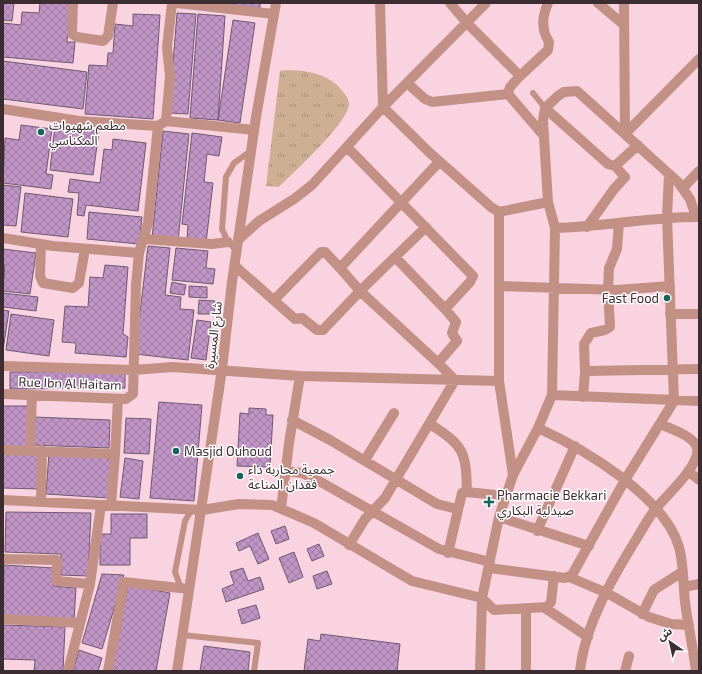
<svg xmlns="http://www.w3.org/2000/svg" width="702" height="674" font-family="'Exo 2','Noto Sans Arabic',sans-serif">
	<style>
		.park { fill: url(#park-tufts) }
		.building { fill: url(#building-cross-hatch); stroke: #6e5971 }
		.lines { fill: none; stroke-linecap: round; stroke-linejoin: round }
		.service { stroke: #c39086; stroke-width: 6 }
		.minor { stroke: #c39086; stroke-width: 10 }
		.tertiary { stroke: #c39086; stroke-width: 10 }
		.poi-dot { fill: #18645c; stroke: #fff; stroke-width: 1.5 }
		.labels { text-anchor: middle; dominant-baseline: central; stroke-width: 3; stroke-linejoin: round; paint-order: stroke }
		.poi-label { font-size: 13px; fill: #3c2d32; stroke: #fff; text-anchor: start }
		.street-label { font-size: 13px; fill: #3c2d32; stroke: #fff }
	</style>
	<defs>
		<pattern id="park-tufts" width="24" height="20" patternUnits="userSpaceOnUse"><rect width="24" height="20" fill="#cdaf93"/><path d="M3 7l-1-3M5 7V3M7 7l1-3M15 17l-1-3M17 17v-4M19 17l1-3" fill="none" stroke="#a88f79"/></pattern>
		<pattern id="building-cross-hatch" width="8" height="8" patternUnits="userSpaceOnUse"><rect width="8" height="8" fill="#c095c6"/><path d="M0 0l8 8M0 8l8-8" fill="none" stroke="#9d7aa1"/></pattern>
	</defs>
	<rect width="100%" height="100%" fill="#fad3e0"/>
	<path class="park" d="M 287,70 C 306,70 324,73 338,86 C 342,91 349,97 349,104 C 349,122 294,172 279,187 L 266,186 L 280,71 Z"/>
	<path class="building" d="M 3,3 L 14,3 L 12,21 L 3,20 Z
		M 40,3 L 70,3 L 67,42 L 75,42 L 73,63 L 3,57 L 3,23 L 21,25 L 22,12 L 39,13 Z
		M 212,3 L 260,3 L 260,8 Z
		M 177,13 L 196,14 L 188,114 L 169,113 Z
		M 133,14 L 160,15 L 153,119 L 85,114 L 89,65 L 107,66 L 108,53 L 113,53 L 115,24 L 133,26 Z
		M 198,14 L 225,16 L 218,120 L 190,118 Z
		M 233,20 L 255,23 L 240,123 L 218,120 Z
		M 3,61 L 87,72 L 83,109 L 3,99 Z
		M 21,125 L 52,129 L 46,174 L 53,175 L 51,189 L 3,183 L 5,138 L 19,140 Z
		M 55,126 L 99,131 L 93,175 L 50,170 Z
		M 163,131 L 189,134 L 178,241 L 152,238 Z
		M 192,133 L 222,137 L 219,156 L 207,154 L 204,182 L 213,183 L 206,243 L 187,240 L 188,225 L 182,224 Z
		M 113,139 L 146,143 L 138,211 L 86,205 L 84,216 L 77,215 L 79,193 L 68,192 L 70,179 L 100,183 L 104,149 L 112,150 Z
		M 3,185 L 21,187 L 16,226 L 3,225 Z
		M 25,193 L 73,199 L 68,237 L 21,232 Z
		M 89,212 L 142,217 L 139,244 L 87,239 Z
		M 148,246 L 170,248 L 165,295 L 181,297 L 180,309 L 194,310 L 188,360 L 135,354 Z
		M 176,248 L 208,251 L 206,268 L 215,269 L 213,284 L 172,280 Z
		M 3,249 L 36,253 L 30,294 L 3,291 L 5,264 L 3,264 Z
		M 105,265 L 128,267 L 123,334 L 128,337 L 126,357 L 75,353 L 76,343 L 62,342 L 65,306 L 88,307 L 90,277 L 103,278 Z
		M 172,282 L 186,285 L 184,295 L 170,293 Z
		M 189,286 L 207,287 L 207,298 L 189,297 Z
		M 3,293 L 38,297 L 36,311 L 3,307 Z
		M 199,300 L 215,301 L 214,314 L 198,314 Z
		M 3,310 L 9,311 L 3,350 Z
		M 11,314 L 54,320 L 49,356 L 6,350 Z
		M 197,320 L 211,322 L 206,360 L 191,358 Z
		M 125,371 L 125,388 L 10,389 L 10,372 Z
		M 159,402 L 202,405 L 194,501 L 150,498 Z
		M 3,406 L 28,406 L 27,447 L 3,447 Z
		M 249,408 L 266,409 L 266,415 L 273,415 L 270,467 L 237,466 L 240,413 L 249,414 Z
		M 34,417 L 110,420 L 109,448 L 33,445 Z
		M 126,418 L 151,419 L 149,454 L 124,453 Z
		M 49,453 L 112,458 L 109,498 L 46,494 Z
		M 3,454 L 40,455 L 39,489 L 3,488 Z
		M 125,458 L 143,461 L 139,499 L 120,497 Z
		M 6,512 L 91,513 L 88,576 L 61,575 L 61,554 L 5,552 Z
		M 111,514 L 147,514 L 147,538 L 130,538 L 130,565 L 100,565 L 100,534 L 111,534 Z
		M 285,526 L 289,539 L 276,544 L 271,531 Z
		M 258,533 L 269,559 L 258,564 L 250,546 L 239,551 L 236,543 Z
		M 319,544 L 324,556 L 312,561 L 307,549 Z
		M 294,552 L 303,577 L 289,583 L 279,558 Z
		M 4,565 L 54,568 L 53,586 L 76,588 L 74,620 L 3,617 Z
		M 243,568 L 248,581 L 260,577 L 264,589 L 226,602 L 222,589 L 234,584 L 230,572 Z
		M 327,571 L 332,584 L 317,589 L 313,576 Z
		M 102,574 L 124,575 L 102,649 L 82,643 Z
		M 128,585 L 170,593 L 156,671 L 112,671 Z
		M 256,605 L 260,618 L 242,624 L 238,610 Z
		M 3,625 L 65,627 L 63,671 L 34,671 L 35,660 L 3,659 Z
		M 321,634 L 400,644 L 397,671 L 304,671 L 308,639 L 320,641 Z
		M 204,646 L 250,652 L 248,671 L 200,671 Z
		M 79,650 L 102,658 L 98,671 L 73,671 Z"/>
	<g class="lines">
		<path class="service" d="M 533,93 L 545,108
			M 237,251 L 228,242 L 222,229 L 226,177 L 234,163 L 251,151
			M 181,588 L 175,572 L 185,521 L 192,509
			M 182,635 L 258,643 L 254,671"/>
		<path class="minor" d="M 73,3 L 72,34 L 77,37 L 103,41 L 108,36 L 113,3
			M 177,3 L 274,14
			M 450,3 L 467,23 L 520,76 L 510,87 L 508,94 L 544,136
			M 486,3 L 383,107 L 430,153 L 491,207 L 499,212 L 548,202
			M 598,3 L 624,25
			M 624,3 L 625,134
			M 520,76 L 548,50 L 549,42 C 541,29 542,17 548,3
			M 407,83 L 425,99 L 432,102 L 508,94
			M 545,108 L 608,164 L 615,166 L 638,145
			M 3,109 L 79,121 L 158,126
			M 166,121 L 254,130
			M 625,134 L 699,59
			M 347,147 L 473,276 L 470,282 L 445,309 L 456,322 L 452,333 L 457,341 L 438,363 L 455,380 L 385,498 L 365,519 L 349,545
			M 683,188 L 699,171
			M 499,212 L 499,381 L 513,475
			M 696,217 L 690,199 L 678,182 L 577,91 L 564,92 L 558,96 L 545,108 L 543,121 L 548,202 L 555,228 C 602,227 649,217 696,217 L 699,217
			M 426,227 L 395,257 L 445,309
			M 587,227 L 614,189 L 625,177 L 615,166
			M 3,238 L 53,246 L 139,253
			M 144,239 L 212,244 L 228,242
			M 239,239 L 259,221 L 294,199 L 312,185 L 383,107 L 380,3
			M 41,244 L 40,276 L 43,283 L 73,288 L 79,283 L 85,249
			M 395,257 L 360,291 L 340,268 L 439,162
			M 235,266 L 295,319 L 302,318 L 317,330 L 323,330 L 360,291 L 438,363
			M 499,286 L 616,290 L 670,286
			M 274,300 L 321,252 L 325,252 L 340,268
			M 670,314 L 699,314
			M 3,366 L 133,370 L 173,367 L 300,376 L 499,381
			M 585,372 L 584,344 L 591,333 L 605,330 L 610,327 L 608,290 L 609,268 L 617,249 L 619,223
			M 3,394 L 126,399 L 133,394 L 136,285 L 139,253 L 148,223 L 158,126 L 166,121 L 170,76 L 167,47 L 172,3
			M 552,395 L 699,401
			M 583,397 L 585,372 L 588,371 L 699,369
			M 292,420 L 330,440 L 437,504 L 457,509
			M 430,424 C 464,446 466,451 467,492
			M 538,428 C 584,449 664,496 679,547 C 684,565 683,584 685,602 C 688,625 693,648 696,671
			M 3,450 L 115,454 L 118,399
			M 30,450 L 32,395
			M 365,460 L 394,413
			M 285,471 L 302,473 L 319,481 L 439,549 L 490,562
			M 688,471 L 699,480
			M 3,500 L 202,510 L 239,504 L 272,505 L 314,523 L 412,581 L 482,598 L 494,610 L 547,607 L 551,602 L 554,576
			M 41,502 L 42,450
			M 111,505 L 115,454
			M 281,509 L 289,443 L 300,376
			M 499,517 L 589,546
			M 537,531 L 575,446
			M 448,553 L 462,493 L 467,492 L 506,496
			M 3,559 L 57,560 L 56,581 L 90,584
			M 489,568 L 565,578 L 572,575 L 625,480 L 674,401 L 667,217 L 669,174
			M 569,577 L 607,593 L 649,617 L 671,624 L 689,625
			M 684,587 L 699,584
			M 545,608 L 588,637
			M 642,614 L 654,590 L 682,572
			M 3,619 L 79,623
			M 68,671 L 90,584 L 101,505
			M 108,671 L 124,582 L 189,589
			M 480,671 L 482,598 L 499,517 L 513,475 L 538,428 L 552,395 L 555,228
			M 526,671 L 526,609
			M 580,671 C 585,624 613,577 637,538 C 644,527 650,514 659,505 C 669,493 701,464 697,448 C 694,436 671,429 660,424
			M 625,671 L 629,656"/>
		<path class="tertiary" d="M 177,671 L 222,369 L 232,282 L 256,117 L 276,3"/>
	</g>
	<g class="poi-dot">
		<circle cx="41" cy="132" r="4"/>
		<circle cx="667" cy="298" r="4"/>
		<circle cx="176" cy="451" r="4"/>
		<circle cx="240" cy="476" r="4"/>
		<path d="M487 496h4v4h4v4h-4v4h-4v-4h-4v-4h4z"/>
	</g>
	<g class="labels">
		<g class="poi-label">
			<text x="49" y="125">مطعم شهيوات<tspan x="49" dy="15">المكناسي</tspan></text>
			<text x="659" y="298" text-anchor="end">Fast Food</text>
			<text x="184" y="451">Masjid Ouhoud</text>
			<text x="248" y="469">جمعية محاربة داء<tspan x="248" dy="15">فقدان المناعة</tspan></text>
			<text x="497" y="495">Pharmacie Bekkari<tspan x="497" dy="15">صيدلية البكاري</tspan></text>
		</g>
		<g class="street-label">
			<text transform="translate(213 335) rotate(-83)">شارع المسيرة</text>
			<text transform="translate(70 383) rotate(2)">Rue Ibn Al Haitam</text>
		</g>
	</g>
	<rect width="702" height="674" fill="none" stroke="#3c2d32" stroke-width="8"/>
	<g transform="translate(670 642) rotate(326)" stroke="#ffffff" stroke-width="3" paint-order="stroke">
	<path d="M0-3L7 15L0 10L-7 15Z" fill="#3c2d32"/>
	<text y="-6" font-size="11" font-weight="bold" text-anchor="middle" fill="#3c2d32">ش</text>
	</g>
</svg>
